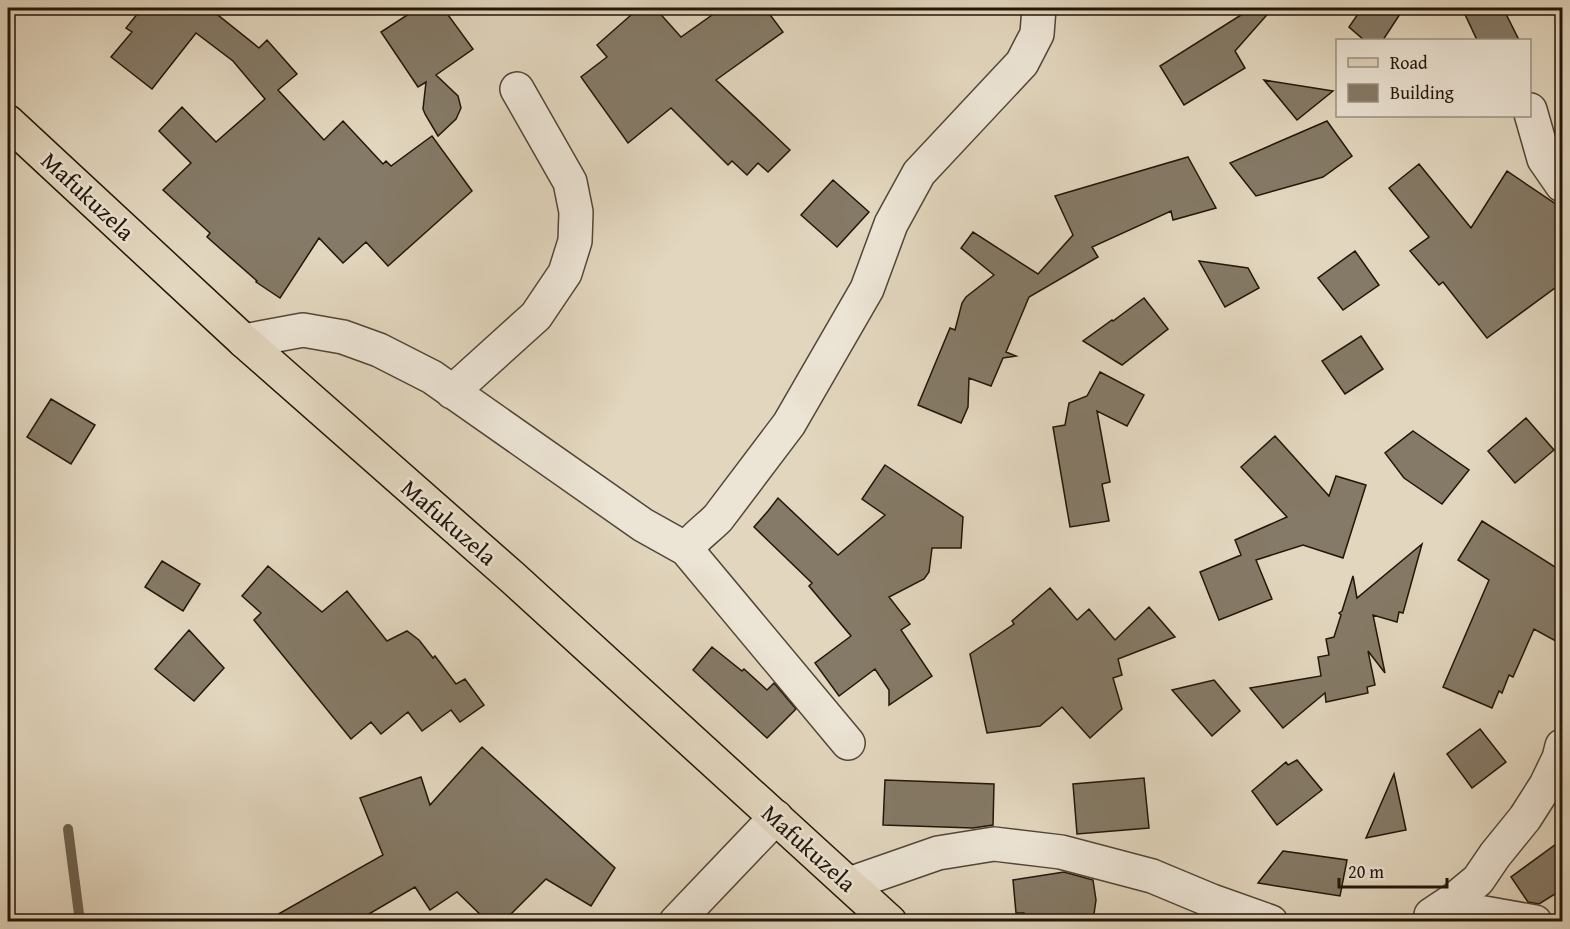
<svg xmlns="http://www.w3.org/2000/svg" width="1570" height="929" font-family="'Gentium Book Plus',serif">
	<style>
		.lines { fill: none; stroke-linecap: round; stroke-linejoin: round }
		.stream { stroke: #6d6250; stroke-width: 10 }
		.building { fill: #857a67; stroke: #211609; stroke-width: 1.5 }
		.minor-casing { stroke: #514636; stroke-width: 36 }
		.major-casing { stroke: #211609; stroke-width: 36 }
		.minor { stroke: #ece4d5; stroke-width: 33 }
		.major { stroke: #e2d6be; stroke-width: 33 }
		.labels { text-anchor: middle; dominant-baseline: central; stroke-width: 5; stroke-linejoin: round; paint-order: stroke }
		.street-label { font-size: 24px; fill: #211609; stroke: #ece4d5 }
	</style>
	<rect width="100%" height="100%" fill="#e2d6be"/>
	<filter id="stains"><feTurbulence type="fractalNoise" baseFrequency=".00333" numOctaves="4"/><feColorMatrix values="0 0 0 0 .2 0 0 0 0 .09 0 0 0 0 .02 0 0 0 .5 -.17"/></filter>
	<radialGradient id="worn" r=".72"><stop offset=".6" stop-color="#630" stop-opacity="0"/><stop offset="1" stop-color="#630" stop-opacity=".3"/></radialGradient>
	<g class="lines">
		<path class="stream" d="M 68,829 L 80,922"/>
	</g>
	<path class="building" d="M 142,8 L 215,8 L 213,11 L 259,48 L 267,40 L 297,74 L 278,90 L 324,140 L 343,121 L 383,164 L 386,161 L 391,166 L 432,136 L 472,191 L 388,266 L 366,242 L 343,263 L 319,238 L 280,298 L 256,282 L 257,281 L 207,237 L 210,233 L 163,190 L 191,163 L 159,131 L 182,107 L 216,142 L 265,99 L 233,61 L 196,33 L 152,89 L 111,57 L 132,32 L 126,28 Z
		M 418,8 L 443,8 L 473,49 L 436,75 L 458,96 L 461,108 L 456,119 L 438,136 L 425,114 L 423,109 L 426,82 L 418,87 L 381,32 Z
		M 639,8 L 655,8 L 681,37 L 722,8 L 765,8 L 783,32 L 716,80 L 790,150 L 768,172 L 758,163 L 747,175 L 732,161 L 728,165 L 671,108 L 628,143 L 581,77 L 607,57 L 597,45 Z
		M 1252,8 L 1273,8 L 1235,51 L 1245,68 L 1184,105 L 1160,66 Z
		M 1362,8 L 1404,8 L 1383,40 L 1364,40 L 1349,27 Z
		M 1462,8 L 1503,8 L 1519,40 L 1477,40 Z
		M 1264,80 L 1333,91 L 1297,120 Z
		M 1327,121 L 1352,156 L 1323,177 L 1256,196 L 1230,163 Z
		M 1188,157 L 1216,208 L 1173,220 L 1171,211 L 1092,247 L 1098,257 L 1029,297 L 1006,352 L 1016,356 L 1003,358 L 991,386 L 969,378 L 968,407 L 961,423 L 918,405 L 950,328 L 955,330 L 962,303 L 966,297 L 994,275 L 961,248 L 973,232 L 1038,274 L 1073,235 L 1055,196 Z
		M 1419,164 L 1471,228 L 1507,171 L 1563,209 L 1563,282 L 1487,338 L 1443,282 L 1439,285 L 1410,251 L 1429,237 L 1389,188 Z
		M 833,180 L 869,212 L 837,247 L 801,215 Z
		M 1355,251 L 1379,285 L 1343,310 L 1318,278 Z
		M 1199,261 L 1248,268 L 1259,288 L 1225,307 Z
		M 1144,298 L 1168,329 L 1122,365 L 1083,341 L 1112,320 L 1113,321 Z
		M 1361,336 L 1383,369 L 1345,394 L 1322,361 Z
		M 1100,372 L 1144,395 L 1127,426 L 1097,411 L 1110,482 L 1102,484 L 1109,521 L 1070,527 L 1053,427 L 1065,425 L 1069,403 L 1087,396 Z
		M 51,399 L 95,425 L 71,464 L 27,437 Z
		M 1526,418 L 1554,450 L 1515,483 L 1488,451 Z
		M 1413,431 L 1469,470 L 1442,504 L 1404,478 L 1385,453 Z
		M 1275,436 L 1329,496 L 1336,476 L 1366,485 L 1343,558 L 1303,545 L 1256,560 L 1272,599 L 1219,620 L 1200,572 L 1241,555 L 1235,540 L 1287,517 L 1241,467 Z
		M 885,465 L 963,517 L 961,548 L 932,548 L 929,572 L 924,579 L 889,597 L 910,624 L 901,630 L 932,676 L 889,705 L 889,690 L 875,669 L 839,696 L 815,663 L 851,636 L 809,586 L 812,583 L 754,527 L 768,511 L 778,498 L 838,555 L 885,515 L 862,499 Z
		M 1482,521 L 1563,572 L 1563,645 L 1534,629 L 1513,677 L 1509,675 L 1502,693 L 1499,691 L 1492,708 L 1443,687 L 1489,580 L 1458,560 Z
		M 1422,544 L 1403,613 L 1399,612 L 1397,622 L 1373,615 L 1385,673 L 1368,651 L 1375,685 L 1367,687 L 1368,693 L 1326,702 L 1325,693 L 1283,728 L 1250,688 L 1321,676 L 1318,657 L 1329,655 L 1326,639 L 1334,637 L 1341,615 L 1339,613 L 1342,611 L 1353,576 L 1357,598 Z
		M 162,561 L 200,584 L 183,611 L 145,587 Z
		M 268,566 L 322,612 L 347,591 L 387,641 L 407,631 L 419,640 L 433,658 L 435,656 L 456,684 L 465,679 L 484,705 L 460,722 L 451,710 L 422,731 L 408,712 L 381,734 L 371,722 L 351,739 L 254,620 L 261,613 L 242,596 Z
		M 1050,588 L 1077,620 L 1089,609 L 1115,640 L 1149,607 L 1175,637 L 1118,659 L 1122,675 L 1113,678 L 1122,709 L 1090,738 L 1062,707 L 1040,726 L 987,733 L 970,654 L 1014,624 L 1012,621 Z
		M 189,630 L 224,668 L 194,701 L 155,669 Z
		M 712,647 L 742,671 L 744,669 L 767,690 L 774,683 L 796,709 L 767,738 L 693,670 Z
		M 1214,680 L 1240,711 L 1212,736 L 1172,690 Z
		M 1480,729 L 1506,762 L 1472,788 L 1447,754 Z
		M 482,747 L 615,868 L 591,906 L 546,879 L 504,921 L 487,921 L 457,892 L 430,910 L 415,887 L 357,921 L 266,921 L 383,855 L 360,798 L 421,777 L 430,805 Z
		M 1297,760 L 1322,790 L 1277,825 L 1252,791 L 1286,762 L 1288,765 Z
		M 1394,774 L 1406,830 L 1366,838 Z
		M 1144,778 L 1149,828 L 1077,834 L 1073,784 Z
		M 885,780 L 994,784 L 993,825 L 973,828 L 883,825 Z
		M 1563,839 L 1563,889 L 1539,904 L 1528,902 L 1511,877 Z
		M 1283,851 L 1347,860 L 1340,896 L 1258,883 Z
		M 1064,872 L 1093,880 L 1096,900 L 1093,921 L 1025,921 L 1024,913 L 1016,913 L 1013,880 Z"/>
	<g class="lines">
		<g class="minor-casing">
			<path id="minor" d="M 1530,110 L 1544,159 L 1562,185
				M 244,341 L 303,330 L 343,337 L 379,350 L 432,377 L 643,525 L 686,549 C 695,537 707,529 718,518 L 789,424 L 867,289 L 891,224 L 919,173 L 1022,63 L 1037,34 L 1039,8
				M 452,392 L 536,316 L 565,273 L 575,241 L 576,212 L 570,182 L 517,89
				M 686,549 L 848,743
				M 849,884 L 938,853 L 994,844 L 1061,852 L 1152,876 L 1212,901 L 1271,922
				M 1434,914 L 1456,908 L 1535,922
				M 1431,915 L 1455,899 L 1478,880 L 1495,855 L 1525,818 L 1546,785 L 1559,758 L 1562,746
				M 676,922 L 776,817"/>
		</g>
		<g class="major-casing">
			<path id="major" d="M 8,122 L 244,341 L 512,577 L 890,922"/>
		</g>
		<use href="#minor" class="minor"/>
		<use href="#major" class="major"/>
	</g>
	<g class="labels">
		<g class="street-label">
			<text transform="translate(88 196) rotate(43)">Mafukuzela</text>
			<text transform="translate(449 522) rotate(41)">Mafukuzela</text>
			<text transform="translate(809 848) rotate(42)">Mafukuzela</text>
		</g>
	</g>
	<rect width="1570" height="929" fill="none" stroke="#e2d6be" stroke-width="30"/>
	<rect x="9" y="9" width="1552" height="911" fill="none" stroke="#211609" stroke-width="3"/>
	<rect x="15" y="15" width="1540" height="899" fill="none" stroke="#211609" stroke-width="1.5"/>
	<rect x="1336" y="39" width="195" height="78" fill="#ece4d5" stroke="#9b9283" stroke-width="1.5"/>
	<rect x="1348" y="58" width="30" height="9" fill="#e2d6be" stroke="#9b9283" stroke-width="1.5"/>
	<text x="1390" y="69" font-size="18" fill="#211609">Road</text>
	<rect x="1348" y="84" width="30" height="18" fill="#857a67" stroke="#9b9283" stroke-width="1.5"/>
	<text x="1390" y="99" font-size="18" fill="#211609">Building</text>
	<path d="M1339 878v9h108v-9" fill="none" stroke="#211609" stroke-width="3"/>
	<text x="1348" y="878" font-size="18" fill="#211609" stroke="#ece4d5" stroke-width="4.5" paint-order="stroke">20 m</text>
	<rect width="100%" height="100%" filter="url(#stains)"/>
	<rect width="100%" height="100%" fill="url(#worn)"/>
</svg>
